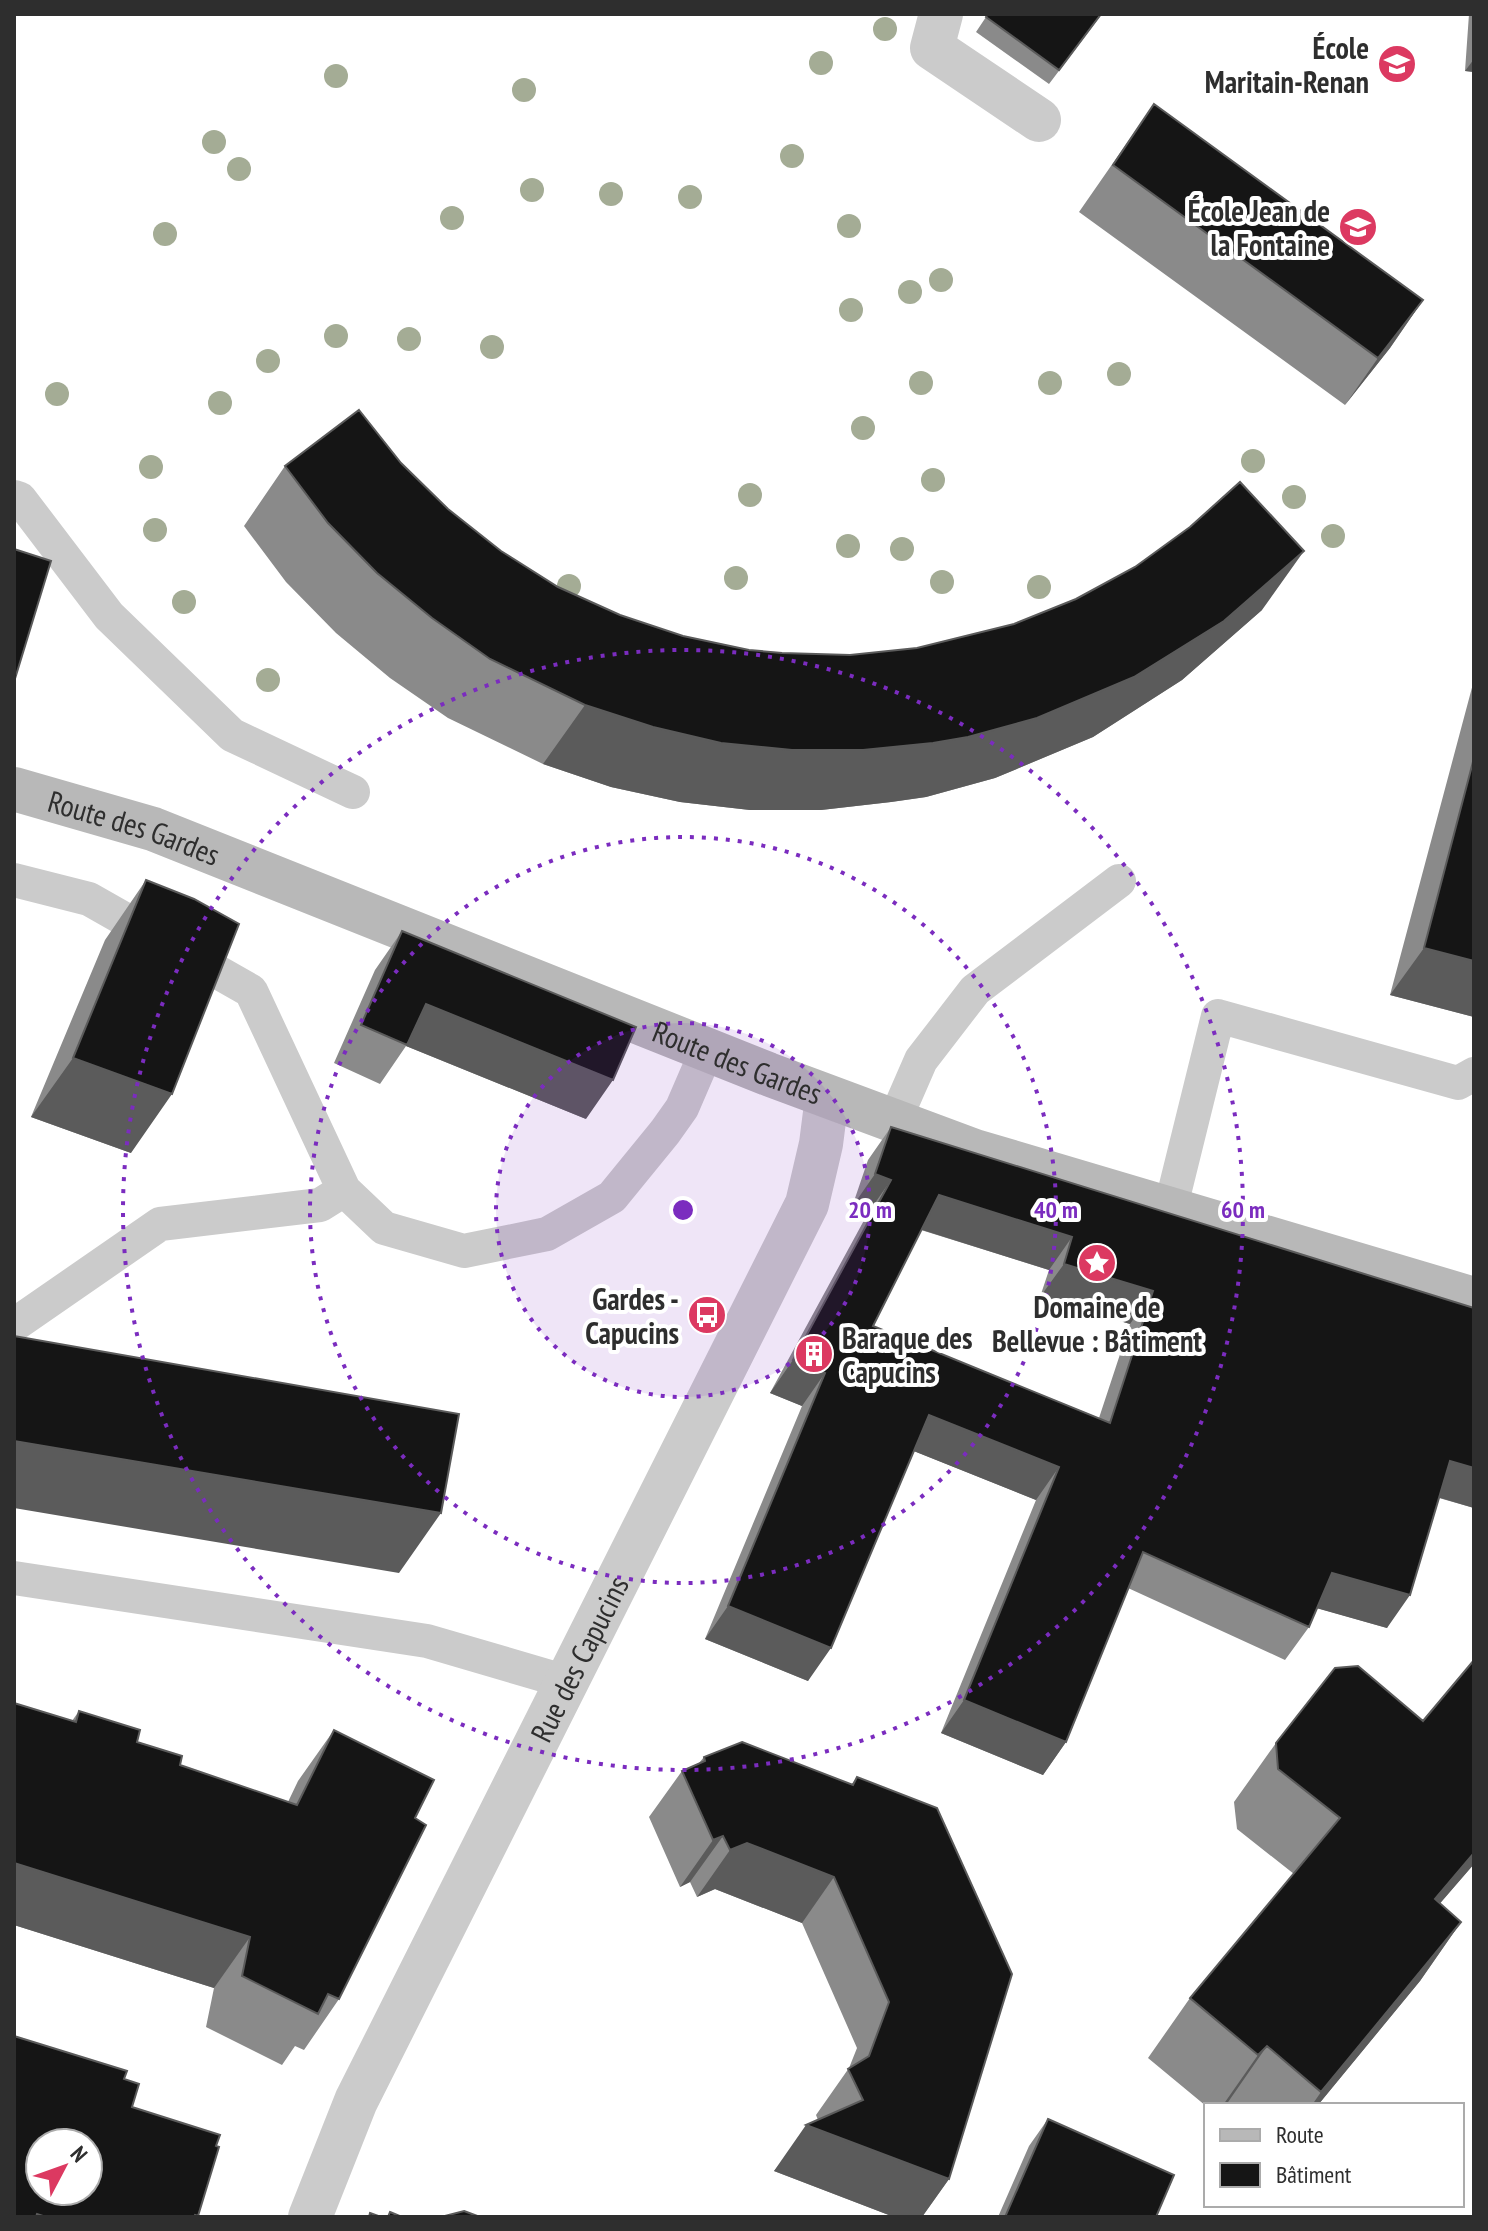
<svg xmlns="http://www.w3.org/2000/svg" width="1488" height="2231" font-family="'PT Sans Narrow',sans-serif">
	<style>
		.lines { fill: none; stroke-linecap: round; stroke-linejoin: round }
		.service { stroke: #cbcbcb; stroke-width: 34 }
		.minor { stroke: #cbcbcb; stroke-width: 44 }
		.secondary { stroke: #b8b8b8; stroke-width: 44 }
		.tree { fill: #a4ac95 }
		.wall { fill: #8a8a8a; fill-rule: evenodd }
		.shaded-wall { fill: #5b5b5b }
		.building { fill: #151515; stroke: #5b5b5b; stroke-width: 2; fill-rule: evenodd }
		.ring { fill: none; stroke: #7b2cbf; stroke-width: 4; stroke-dasharray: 4 8 }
		.labels { text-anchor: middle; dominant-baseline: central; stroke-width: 8; stroke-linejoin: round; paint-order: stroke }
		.poi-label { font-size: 30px; font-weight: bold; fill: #2e2e2e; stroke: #fff; text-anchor: end }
		.street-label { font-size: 30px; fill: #2e2e2e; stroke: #fff }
		.centre { fill: #7b2cbf; stroke: #fff; stroke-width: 4 }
		.ring-label { font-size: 24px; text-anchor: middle; font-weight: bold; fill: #7b2cbf; stroke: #fff; stroke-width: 8; stroke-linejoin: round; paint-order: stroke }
	</style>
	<rect width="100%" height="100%" fill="#fff"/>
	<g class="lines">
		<path class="service" d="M 14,497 L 20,499 L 109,616 L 232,735 L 353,792
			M 14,880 L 89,899 L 251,991 L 344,1190 L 384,1228 L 464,1251 L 547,1234 L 612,1197 L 665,1132 L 682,1108 L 707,1050
			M 894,1122 L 921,1060 L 975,990 L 1119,881
			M 1170,1210 L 1218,1016 L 1458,1083 L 1474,1074
			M 14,1325 L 160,1224 L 320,1205 L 344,1190
			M 14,1578 L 427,1641 L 567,1682"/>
		<g class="minor">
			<path d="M 941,14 L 932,48 L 1039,120"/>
			<path id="s1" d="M 310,2217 L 356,2101 L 807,1204 L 821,1144 L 827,1097"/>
		</g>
		<path class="secondary" id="s2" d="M 14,789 L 153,829 L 768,1074 L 975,1151 L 1474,1299"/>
	</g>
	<g class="tree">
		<circle cx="885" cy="29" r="12"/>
		<circle cx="821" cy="63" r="12"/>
		<circle cx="336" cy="76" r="12"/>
		<circle cx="524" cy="90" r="12"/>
		<circle cx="214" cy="142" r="12"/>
		<circle cx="792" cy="156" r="12"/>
		<circle cx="239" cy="169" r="12"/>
		<circle cx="532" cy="190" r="12"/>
		<circle cx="611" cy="194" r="12"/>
		<circle cx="690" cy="197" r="12"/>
		<circle cx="452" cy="218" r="12"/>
		<circle cx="849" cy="226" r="12"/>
		<circle cx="165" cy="234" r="12"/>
		<circle cx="941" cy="280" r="12"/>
		<circle cx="910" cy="292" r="12"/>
		<circle cx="851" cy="310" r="12"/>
		<circle cx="336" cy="336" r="12"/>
		<circle cx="409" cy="339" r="12"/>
		<circle cx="492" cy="347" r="12"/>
		<circle cx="268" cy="361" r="12"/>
		<circle cx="1119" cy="374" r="12"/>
		<circle cx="921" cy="383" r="12"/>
		<circle cx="1050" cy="383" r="12"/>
		<circle cx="57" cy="394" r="12"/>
		<circle cx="220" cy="403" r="12"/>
		<circle cx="863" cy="428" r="12"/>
		<circle cx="1253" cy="461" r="12"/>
		<circle cx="151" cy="467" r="12"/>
		<circle cx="933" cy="480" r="12"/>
		<circle cx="750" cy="495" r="12"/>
		<circle cx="1294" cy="497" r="12"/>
		<circle cx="155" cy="530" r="12"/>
		<circle cx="1333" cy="536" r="12"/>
		<circle cx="848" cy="546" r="12"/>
		<circle cx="902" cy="549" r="12"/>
		<circle cx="736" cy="578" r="12"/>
		<circle cx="942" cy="582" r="12"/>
		<circle cx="569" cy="586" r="12"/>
		<circle cx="1039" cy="587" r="12"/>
		<circle cx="184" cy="602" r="12"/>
		<circle cx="268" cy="680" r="12"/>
	</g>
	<path class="wall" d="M 988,14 L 1102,14 L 1049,84 L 976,32 Z
		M 1469,14 L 1474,14 L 1474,72 L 1465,71 Z
		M 1154,104 L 1423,300 L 1390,348 L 1345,405 L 1079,212 Z
		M 401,463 L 448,509 L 501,551 L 558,587 L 620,615 L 683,636 L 749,650 L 782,653 L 850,655 L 1262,610 L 1182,680 L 1093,737 L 995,778 L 926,797 L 891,802 L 821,810 L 750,810 L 680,802 L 611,787 L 543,764 L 448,718 L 390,678 L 336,633 L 286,582 L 244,526 L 285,466 Z
		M 1474,680 L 1474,1017 L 1390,995 Z
		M 146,880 L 131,1153 L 31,1117 L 105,940 Z
		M 402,931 L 586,1119 L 406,1046 L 380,1084 L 334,1063 L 375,970 Z
		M 891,1127 L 1474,1308 L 1474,1508 L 1439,1498 L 1387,1628 L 1317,1608 L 1309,1627 L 1285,1660 L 1128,1588 L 1066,1742 L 1043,1775 L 941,1733 L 1036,1500 L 914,1451 L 808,1681 L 705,1639 L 802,1406 L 770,1393 L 868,1213 L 852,1207 L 868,1160 ZM 921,1230 L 1049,1270 L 1040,1297 L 1130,1324 L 1099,1418 L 873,1326 Z
		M 1474,1660 L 1474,1864 L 1440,1903 L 1461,1922 L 1420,1981 L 1318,2105 L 1206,2106 L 1148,2058 L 1190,1998 L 1294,1874 L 1237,1829 L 1234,1802 L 1276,1743 L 1423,1721 Z
		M 14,1703 L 72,1721 L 79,1711 L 180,1765 L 288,1802 L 298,1781 L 334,1730 L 415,1818 L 339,1999 L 304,2050 L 295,2046 L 282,2065 L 206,2027 L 214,1988 L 14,1925 Z
		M 704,1757 L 851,1785 L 857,1777 L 949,2179 L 922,2217 L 894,2217 L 774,2171 L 818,2120 L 816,2115 L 849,2068 L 857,2048 L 802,1923 L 715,1889 L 697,1897 L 690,1882 L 680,1887 L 649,1817 L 682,1771 L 699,1763 Z
		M 1048,2119 L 1156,2217 L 998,2217 L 1029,2146 Z"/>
	<path class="shaded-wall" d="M 1474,59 L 1474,72 L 1465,71 Z
		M 1423,300 L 1390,348 L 1345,405 L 1378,358 Z
		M 1304,551 L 1262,610 L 1182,680 L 1093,737 L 995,778 L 926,797 L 891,802 L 821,810 L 750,810 L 680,802 L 611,787 L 543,764 L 585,705 L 653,727 Z
		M 1424,948 L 1474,961 L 1474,1017 L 1390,995 Z
		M 426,1004 L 613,1080 L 586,1119 L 406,1046 Z
		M 73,1058 L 172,1094 L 131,1153 L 31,1117 Z
		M 875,1174 L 891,1180 L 868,1213 L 852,1207 Z
		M 939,1195 L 1072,1237 L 1049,1270 L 916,1228 Z
		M 1064,1264 L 1153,1291 L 1130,1324 L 1040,1297 Z
		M 793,1360 L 825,1373 L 802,1406 L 770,1393 Z
		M 929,1415 L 1059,1467 L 1036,1500 L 906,1448 Z
		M 14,1441 L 441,1513 L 399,1573 L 14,1508 Z
		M 1450,1461 L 1474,1468 L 1474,1508 L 1427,1494 Z
		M 1332,1573 L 1410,1595 L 1387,1628 L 1309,1606 Z
		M 728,1606 L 831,1648 L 808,1681 L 705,1639 Z
		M 964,1700 L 1066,1742 L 1043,1775 L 941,1733 Z
		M 723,1836 L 690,1882 L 680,1887 L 713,1840 Z
		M 747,1843 L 834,1877 L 802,1923 L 715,1889 L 697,1897 L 730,1850 Z
		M 1474,1853 L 1474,1864 L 1393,1958 L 1435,1899 Z
		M 14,1863 L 250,1937 L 214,1988 L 14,1925 Z
		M 1461,1922 L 1420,1981 L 1318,2105 L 1312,2105 L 1321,2092 Z
		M 1267,2046 L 1226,2105 L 1223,2105 L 1258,2055 Z
		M 806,2125 L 949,2179 L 922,2217 L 894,2217 L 774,2171 Z"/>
	<path class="building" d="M 988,14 L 1101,14 L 1059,70 L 986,17 Z
		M 1154,104 L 1423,300 L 1378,358 L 1113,165 Z
		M 359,410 L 401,463 L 448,509 L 501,551 L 558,587 L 620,615 L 683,636 L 749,650 L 782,653 L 850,655 L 917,648 L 1014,624 L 1076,599 L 1135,567 L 1190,527 L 1240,482 L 1304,551 L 1224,621 L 1134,677 L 1037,718 L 968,737 L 933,743 L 863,750 L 792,750 L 721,743 L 653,727 L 585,705 L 490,659 L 432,618 L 377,573 L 328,523 L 285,466 Z
		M 14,549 L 51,561 L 14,682 Z
		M 1474,758 L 1474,961 L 1424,948 Z
		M 146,880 L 194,899 L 239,924 L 172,1094 L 73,1058 Z
		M 402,931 L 636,1027 L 613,1080 L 426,1004 L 407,1045 L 361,1025 Z
		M 891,1127 L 1474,1308 L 1474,1468 L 1450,1461 L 1410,1595 L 1332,1573 L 1309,1627 L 1143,1552 L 1066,1742 L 964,1700 L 1059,1467 L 929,1415 L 831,1648 L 728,1606 L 825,1373 L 793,1360 L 891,1180 L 875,1174 ZM 939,1195 L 1072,1237 L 1064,1264 L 1153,1291 L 1110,1423 L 873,1326 Z
		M 14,1336 L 459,1414 L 441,1513 L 14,1441 Z
		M 1474,1660 L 1474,1853 L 1435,1899 L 1461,1922 L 1321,2092 L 1267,2046 L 1258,2055 L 1190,1998 L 1340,1818 L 1278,1769 L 1276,1743 L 1335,1668 L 1358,1666 L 1423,1721 Z
		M 14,1703 L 76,1722 L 79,1711 L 140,1730 L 137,1742 L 182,1756 L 180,1765 L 297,1805 L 334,1730 L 434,1780 L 415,1818 L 426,1825 L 339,1999 L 328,1994 L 318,2014 L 242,1976 L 250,1937 L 14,1863 Z
		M 742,1742 L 853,1785 L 857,1777 L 937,1808 L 1012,1974 L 949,2179 L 806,2125 L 863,2100 L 848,2069 L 869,2056 L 889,2002 L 834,1877 L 747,1843 L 730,1850 L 723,1836 L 713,1840 L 682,1771 L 705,1761 L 704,1757 Z
		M 14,2036 L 127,2071 L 124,2079 L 139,2084 L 132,2107 L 220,2135 L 216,2146 L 219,2147 L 198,2216 L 195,2215 L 194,2217 L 46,2217 L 37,2214 L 36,2217 L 14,2217 ZM 40,2143 L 88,2143 L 88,2191 L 40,2191 Z
		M 1048,2119 L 1174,2175 L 1156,2217 L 1005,2217 Z
		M 464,2211 L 480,2217 L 441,2217 Z
		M 390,2212 L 402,2217 L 388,2217 Z
		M 370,2213 L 381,2217 L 369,2217 Z"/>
	<circle cx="683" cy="1210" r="187" fill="#7b2cbf" fill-opacity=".12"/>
	<g class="ring">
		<circle cx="683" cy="1210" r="187"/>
		<circle cx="683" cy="1210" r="373"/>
		<circle cx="683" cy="1210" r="560"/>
	</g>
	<defs>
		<g id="school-disc" transform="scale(2)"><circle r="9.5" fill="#dc3961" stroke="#fff"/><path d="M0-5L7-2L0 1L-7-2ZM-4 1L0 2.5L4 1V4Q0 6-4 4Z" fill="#fff"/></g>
		<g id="sight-disc" transform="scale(2)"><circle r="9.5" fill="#dc3961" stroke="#fff"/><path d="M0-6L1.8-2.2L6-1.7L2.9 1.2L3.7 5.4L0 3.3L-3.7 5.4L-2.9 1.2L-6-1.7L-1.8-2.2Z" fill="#fff"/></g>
		<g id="bus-disc" transform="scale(2)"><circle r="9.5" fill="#dc3961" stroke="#fff"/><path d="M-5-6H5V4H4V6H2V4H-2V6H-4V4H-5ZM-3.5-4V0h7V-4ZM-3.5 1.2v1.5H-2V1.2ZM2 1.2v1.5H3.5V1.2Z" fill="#fff"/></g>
		<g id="building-disc" transform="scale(2)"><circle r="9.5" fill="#dc3961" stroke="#fff"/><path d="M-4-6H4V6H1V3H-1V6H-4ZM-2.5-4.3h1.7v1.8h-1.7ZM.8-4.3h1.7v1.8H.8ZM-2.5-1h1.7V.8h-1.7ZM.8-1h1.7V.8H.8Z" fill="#fff"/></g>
	</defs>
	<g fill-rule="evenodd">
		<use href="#school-disc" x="1397" y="64"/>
		<use href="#school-disc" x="1358" y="227"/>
		<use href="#sight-disc" x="1097" y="1263"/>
		<use href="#bus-disc" x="707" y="1315"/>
		<use href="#building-disc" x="814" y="1354"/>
	</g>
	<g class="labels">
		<g class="poi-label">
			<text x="1369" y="47">École<tspan x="1369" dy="34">Maritain-Renan</tspan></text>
			<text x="1330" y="210">École Jean de<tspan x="1330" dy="34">la Fontaine</tspan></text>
			<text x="679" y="1298">Gardes -<tspan x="679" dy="34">Capucins</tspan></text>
			<text x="1097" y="1306" text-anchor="middle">Domaine de<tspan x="1097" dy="34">Bellevue : Bâtiment</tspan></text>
			<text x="842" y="1337" text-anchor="start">Baraque des<tspan x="842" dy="34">Capucins</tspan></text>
		</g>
		<g class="street-label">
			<text stroke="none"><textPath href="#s2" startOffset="126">Route des Gardes</textPath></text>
			<text stroke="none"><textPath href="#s2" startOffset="774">Route des Gardes</textPath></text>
			<text stroke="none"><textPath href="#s1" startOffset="620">Rue des Capucins</textPath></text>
		</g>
	</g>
	<circle cx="683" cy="1210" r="12" class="centre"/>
	<g class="ring-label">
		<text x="870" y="1218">20 m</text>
		<text x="1056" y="1218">40 m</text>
		<text x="1243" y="1218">60 m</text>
	</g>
	<rect width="1488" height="2231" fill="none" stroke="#2e2e2e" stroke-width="32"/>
	<rect x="1204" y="2103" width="260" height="104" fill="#ffffff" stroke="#ababab" stroke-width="2"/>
	<rect x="1220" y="2129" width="40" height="12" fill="#b8b8b8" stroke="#ababab" stroke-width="2"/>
	<text x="1276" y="2143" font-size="24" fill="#2e2e2e">Route</text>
	<rect x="1220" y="2163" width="40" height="24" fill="#151515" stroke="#ababab" stroke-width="2"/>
	<text x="1276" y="2183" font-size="24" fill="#2e2e2e">Bâtiment</text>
	<g transform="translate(64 2167) rotate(49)"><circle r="38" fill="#ffffff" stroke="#ababab" stroke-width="2"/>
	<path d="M0-6L14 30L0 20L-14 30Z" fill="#dc3961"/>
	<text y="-12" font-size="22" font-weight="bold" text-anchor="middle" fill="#2e2e2e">N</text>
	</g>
</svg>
